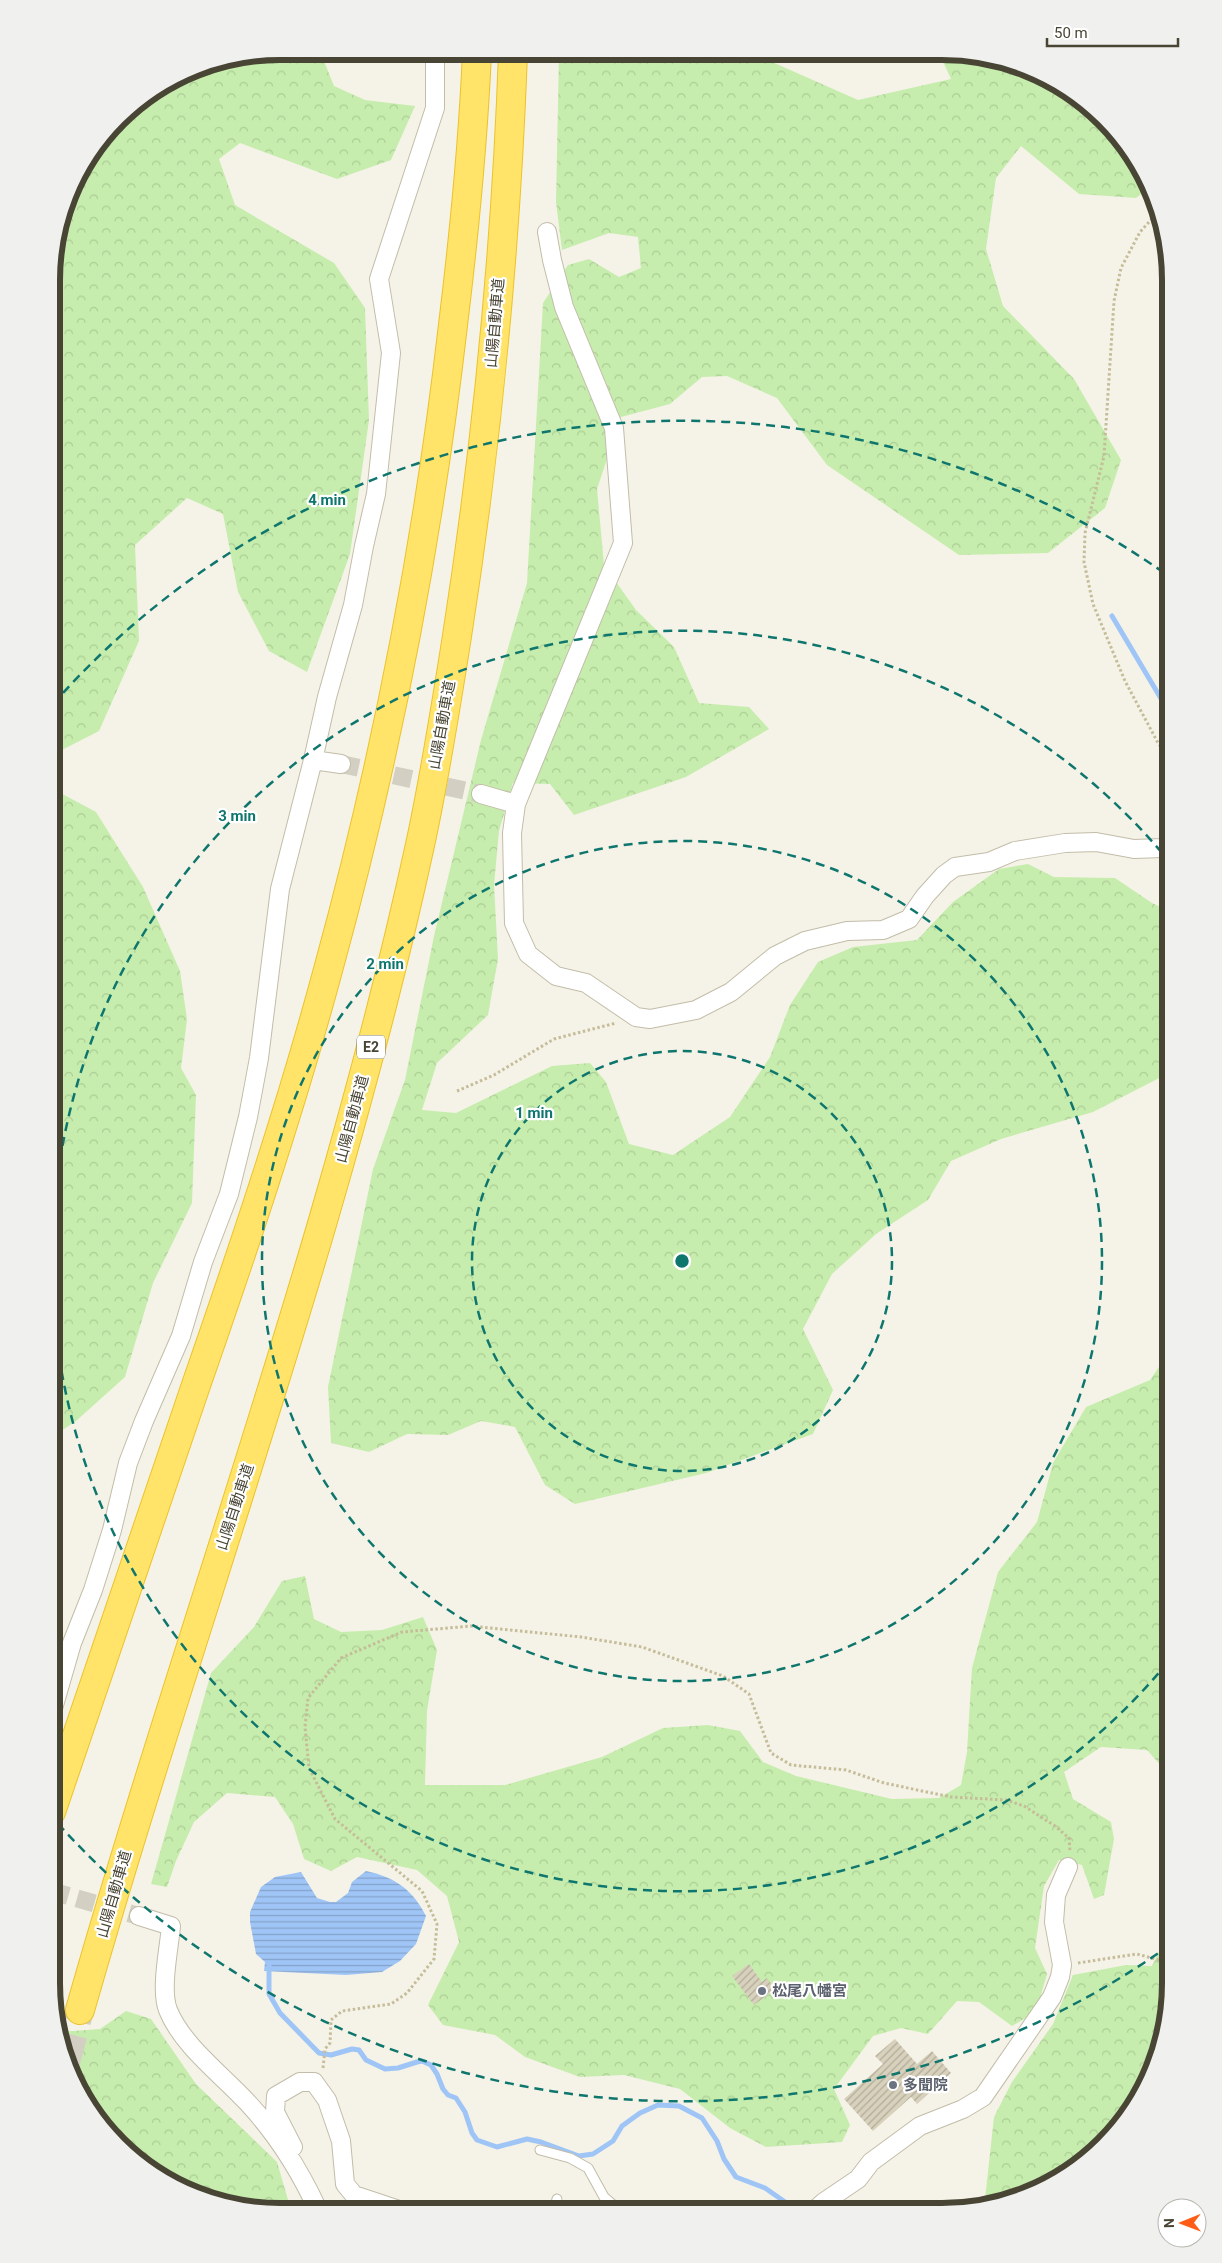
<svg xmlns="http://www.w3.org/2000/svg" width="1222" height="2263" font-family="Roboto,'Noto Sans JP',sans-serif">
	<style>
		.forest { fill: url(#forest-crowns) }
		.water { fill: url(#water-rules) }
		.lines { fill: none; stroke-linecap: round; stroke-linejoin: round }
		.stream { stroke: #9fc5f7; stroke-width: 5 }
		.building { fill: url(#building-hatch) }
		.minor-tunnel { stroke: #d3d0c3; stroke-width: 18; stroke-dasharray: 18 9; stroke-linecap: butt }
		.motorway-tunnel { stroke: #d3d0c3; stroke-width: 28; stroke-dasharray: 28 14; stroke-linecap: butt }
		.service-casing { stroke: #c2bda9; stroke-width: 11 }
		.minor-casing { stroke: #c2bda9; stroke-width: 20 }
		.motorway-casing { stroke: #ecc22b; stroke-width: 30 }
		.path { stroke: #c5bc99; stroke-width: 3; stroke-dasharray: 2.5 2.5; stroke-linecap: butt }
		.service { stroke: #fff; stroke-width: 9 }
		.minor { stroke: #fff; stroke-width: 18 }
		.motorway { stroke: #ffe469; stroke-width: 28 }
		.ring { fill: none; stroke: #0f766e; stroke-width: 2.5; stroke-dasharray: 9 6 }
		.worship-dot { fill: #6b7280; stroke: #fff; stroke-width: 2 }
		.labels { text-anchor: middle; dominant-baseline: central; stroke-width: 4.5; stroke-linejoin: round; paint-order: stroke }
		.shield { fill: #fff; stroke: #807d72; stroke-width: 1 }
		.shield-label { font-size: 14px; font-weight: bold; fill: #494535 }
		.street-label { font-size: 15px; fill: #494535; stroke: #fff }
		.worship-label { font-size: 15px; font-weight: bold; fill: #5b616d; stroke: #fff; text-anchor: start }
		.rim { fill: none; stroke: #494535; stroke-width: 6 }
		.centre { fill: #0f766e; stroke: #fff; stroke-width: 2.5 }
		.ring-label { font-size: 15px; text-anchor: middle; font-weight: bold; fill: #0f766e; stroke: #fff; stroke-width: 4.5; stroke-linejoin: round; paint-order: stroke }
	</style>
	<defs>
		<pattern id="forest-crowns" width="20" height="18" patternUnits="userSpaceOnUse" patternTransform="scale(1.25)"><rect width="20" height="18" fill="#c6edad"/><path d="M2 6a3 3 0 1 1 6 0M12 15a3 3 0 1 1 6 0" fill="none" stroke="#accd95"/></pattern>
		<pattern id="water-rules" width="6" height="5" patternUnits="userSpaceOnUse" patternTransform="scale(1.25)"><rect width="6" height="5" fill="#9fc5f7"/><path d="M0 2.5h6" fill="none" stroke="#84a2c9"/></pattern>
		<pattern id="building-hatch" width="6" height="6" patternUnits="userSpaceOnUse" patternTransform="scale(1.25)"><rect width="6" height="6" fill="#d8d1bc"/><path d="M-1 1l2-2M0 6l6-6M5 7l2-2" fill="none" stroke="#b1ab9a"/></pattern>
	</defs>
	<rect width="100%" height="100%" fill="#f5f3e7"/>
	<path class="forest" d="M 280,51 L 320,51 L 334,86 L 365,100 L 415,106 L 391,160 L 337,179 L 240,143 L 219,159 L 235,205 L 334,263 L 365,308 L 369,420 L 350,554 L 307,672 L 269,651 L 238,592 L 223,514 L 187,498 L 135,545 L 139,641 L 99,731 L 56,753 L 53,762 L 53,251 L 75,179 L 129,108 L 193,69 Z
		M 559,53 L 651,54 L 660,61 L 685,54 L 754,54 L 858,100 L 951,79 L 940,55 L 986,56 L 1043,75 L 1092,108 L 1132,153 L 1149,188 L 1136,198 L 1079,194 L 1021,146 L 996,178 L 986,249 L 1003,306 L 1074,379 L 1121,460 L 1105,508 L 1048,553 L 959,555 L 827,465 L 777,398 L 727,376 L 702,377 L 670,404 L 621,417 L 597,489 L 604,565 L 636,610 L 674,647 L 699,703 L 749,707 L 769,729 L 686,777 L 574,815 L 550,784 L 513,783 L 499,831 L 494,885 L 498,959 L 488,1015 L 437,1063 L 422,1110 L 456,1113 L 552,1066 L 590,1063 L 606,1082 L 629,1144 L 673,1155 L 730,1117 L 770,1057 L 790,1005 L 818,962 L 853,947 L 917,940 L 953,902 L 999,869 L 1028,864 L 1054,877 L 1115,878 L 1152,903 L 1171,912 L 1171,1072 L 1093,1112 L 1001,1139 L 951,1161 L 928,1200 L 876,1234 L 832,1274 L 803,1329 L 833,1390 L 813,1434 L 706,1473 L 575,1504 L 545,1485 L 515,1427 L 481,1421 L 448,1435 L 407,1434 L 369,1452 L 331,1443 L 328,1387 L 373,1169 L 405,1080 L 434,936 L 481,740 L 527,583 L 543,303 L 568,265 L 589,259 L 619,277 L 641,268 L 638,237 L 609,233 L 562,250 L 556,202 Z
		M 53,789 L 96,812 L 143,887 L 180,971 L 187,1019 L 181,1068 L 196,1095 L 192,1203 L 153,1283 L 125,1377 L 76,1421 L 52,1437 Z
		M 1170,1351 L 1170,1776 L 1147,1750 L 1101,1747 L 1064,1772 L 1073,1799 L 1111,1822 L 1114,1839 L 1104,1895 L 1094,1899 L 1082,1865 L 1059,1860 L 1044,1886 L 1035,1948 L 1047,1974 L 1036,2012 L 1012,2026 L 979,2002 L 957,2001 L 928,2034 L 901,2028 L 873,2036 L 834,2089 L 850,2125 L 842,2142 L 766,2147 L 730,2128 L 680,2089 L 624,2075 L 580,2077 L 525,2057 L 495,2035 L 443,2025 L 428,2005 L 459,1942 L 447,1896 L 417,1870 L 357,1857 L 331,1871 L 304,1859 L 293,1824 L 275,1797 L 227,1793 L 194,1822 L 176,1861 L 167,1887 L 151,1884 L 211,1673 L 254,1627 L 282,1581 L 305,1576 L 314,1619 L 341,1632 L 382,1630 L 423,1617 L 437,1650 L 427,1711 L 425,1785 L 505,1785 L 602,1757 L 663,1728 L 708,1725 L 740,1731 L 763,1762 L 796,1776 L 892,1799 L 939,1798 L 961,1785 L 967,1752 L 972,1668 L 998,1572 L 1037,1522 L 1053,1463 L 1086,1407 L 1150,1380 Z
		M 1170,1931 L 1170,1998 L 1153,2070 L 1123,2122 L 1069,2173 L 1016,2199 L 991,2204 L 985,2199 L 994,2117 L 1012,2082 L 1053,2024 L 1073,1975 L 1126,1965 L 1152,1966 L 1167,1935 Z
		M 126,2011 L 151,2019 L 196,2084 L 277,2162 L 291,2210 L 250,2210 L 192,2194 L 141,2164 L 90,2110 L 64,2057 L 59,2032 L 100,2029 Z"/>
	<path class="water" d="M 366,1871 C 395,1877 413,1890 426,1916 L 416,1944 L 400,1961 L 382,1972 L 346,1975 L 264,1971 L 265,1962 L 256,1954 L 250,1922 L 250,1912 L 261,1887 L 275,1877 L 301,1872 L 317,1898 L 330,1902 L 336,1902 L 348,1893 L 352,1882 Z"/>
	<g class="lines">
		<path class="stream" d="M 1112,616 L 1166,707 L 1171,706
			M 269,1965 L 269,1994 L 280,2013 L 319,2053 L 331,2055 L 352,2049 L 359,2050 L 366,2060 L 385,2069 L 398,2068 L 417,2062 L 422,2061 L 431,2065 L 437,2074 L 443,2089 L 448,2095 L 456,2098 L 465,2112 L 472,2133 L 477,2140 L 497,2147 L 527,2139 L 541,2142 L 579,2156 L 593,2154 L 613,2141 L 622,2126 L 640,2113 L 658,2105 L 679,2106 L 702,2118 L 717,2141 L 724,2159 L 736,2177 L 765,2188 L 798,2211"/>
	</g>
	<path class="building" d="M 749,1964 L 762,1982 L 767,1978 L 775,1989 L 754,2005 L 732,1976 Z
		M 895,2039 L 917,2064 L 932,2051 L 951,2073 L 917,2104 L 911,2097 L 873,2131 L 844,2099 L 883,2064 L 875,2056 Z"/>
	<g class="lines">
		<path class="minor-tunnel" d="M 341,764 L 481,794
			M 51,1891 L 139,1916"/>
		<path class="motorway-tunnel" d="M 66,2062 L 80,2010"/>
		<g class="service-casing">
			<path id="service" d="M 540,2150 L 570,2158 L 588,2168 L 604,2197 L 620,2211
				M 554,2211 L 557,2199"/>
		</g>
		<g class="minor-casing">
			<path id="minor" d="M 547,232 L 552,260 L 564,307 L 614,428 L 623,543 L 516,804 L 512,833 L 514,923 L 528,954 L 556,976 L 586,983 L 636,1017 L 650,1019 L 696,1010 L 731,992 L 775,956 L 805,941 L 847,931 L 883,930 L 909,919 L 925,896 L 944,875 L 955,867 L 989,862 L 1015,851 L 1065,843 L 1096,842 L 1134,849 L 1163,848 L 1171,844
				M 313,760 L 341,764
				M 481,794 L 516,804
				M 52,1712 L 72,1643 L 93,1590 L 112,1530 L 128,1463 L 144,1421 L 181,1336 L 203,1262 L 229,1194 L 248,1117 L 259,1058 L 280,889 L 313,760 L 327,697 L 353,605 L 364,546 L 376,494 L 391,353 L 379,279 L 435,108 L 435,52
				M 139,1916 L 171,1926 C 169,1949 160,1990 168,2010 C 182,2045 221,2074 247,2102 C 276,2133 300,2171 318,2210
				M 293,2147 L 275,2112 L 276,2096 L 300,2082 L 314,2082 L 327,2100 L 341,2141 L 345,2184 L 354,2195 L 399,2210
				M 814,2211 L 824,2202 L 858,2179 L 871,2162 L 920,2126 L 963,2109 L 983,2097 L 1052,1997 L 1060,1977 L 1062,1965 L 1054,1922 L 1056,1895 L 1068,1867"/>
		</g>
		<g class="motorway-casing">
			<path id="motorway" d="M 51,1812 C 98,1670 147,1529 195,1388 C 243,1250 290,1111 328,970 C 386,759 428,543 453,325 C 464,235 473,144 477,52
				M 80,2010 C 191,1621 334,1241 420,845 C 435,776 446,706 457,636 C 487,443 506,248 513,53"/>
		</g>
		<path class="path" d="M 1159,211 L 1140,232 L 1121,268 L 1114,301 L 1104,456 L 1085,533 L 1084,562 L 1093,604 L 1125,681 L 1158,743 L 1171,761
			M 457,1091 L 494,1075 L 554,1039 L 616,1023
			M 1078,1963 L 1137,1954 L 1170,1963
			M 323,2068 L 325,2049 L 330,2043 L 331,2020 L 342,2011 L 391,2004 L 407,1993 L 434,1959 L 437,1924 L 422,1891 L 335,1819 L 309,1768 L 305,1727 L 308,1698 L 341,1658 L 402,1632 L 471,1626 L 581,1637 L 642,1647 L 723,1676 L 749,1694 L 771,1753 L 791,1765 L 846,1770 L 884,1783 L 951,1797 L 1006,1800 L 1024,1806 L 1055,1826 L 1069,1838 L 1070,1851"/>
		<use href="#service" class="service"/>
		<use href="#minor" class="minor"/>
		<use href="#motorway" class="motorway"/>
	</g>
	<g class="ring">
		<circle cx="682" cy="1261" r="210"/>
		<circle cx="682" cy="1261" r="420"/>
		<path d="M1168 1662A630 630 0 0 1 52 1272M52 1250A630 630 0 0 1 1168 860"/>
		<path d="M1170 1945A840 840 0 0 1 53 1818M53 704A840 840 0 0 1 1170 577"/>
	</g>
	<g class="worship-dot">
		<circle cx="762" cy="1991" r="5"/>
		<circle cx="893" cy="2085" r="5"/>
	</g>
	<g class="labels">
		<rect class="shield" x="357" y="1035.5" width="28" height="23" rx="4"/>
		<g class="shield-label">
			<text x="371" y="1047">E2</text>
		</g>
		<g class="street-label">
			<text transform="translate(495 323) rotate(-85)">山陽自動車道</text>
			<text transform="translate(442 725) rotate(-80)">山陽自動車道</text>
			<text transform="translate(352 1119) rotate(-75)">山陽自動車道</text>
			<text transform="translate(235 1507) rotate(-72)">山陽自動車道</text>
			<text transform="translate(114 1894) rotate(-74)">山陽自動車道</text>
		</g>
		<g class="worship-label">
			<text x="772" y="1991">松尾八幡宮</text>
			<text x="903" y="2085">多聞院</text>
		</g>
	</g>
	<path d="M0 0H1222V2263H0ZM280 60H942A220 220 0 0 1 1162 280V1983A220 220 0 0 1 942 2203H280A220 220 0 0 1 60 1983V280A220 220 0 0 1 280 60Z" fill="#f0f0ef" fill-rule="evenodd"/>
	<path class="rim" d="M280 60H942A220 220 0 0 1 1162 280V1983A220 220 0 0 1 942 2203H280A220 220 0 0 1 60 1983V280A220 220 0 0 1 280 60Z"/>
	<circle cx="682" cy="1261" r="8" class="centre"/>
	<g class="ring-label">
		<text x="327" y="505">4 min</text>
		<text x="237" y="821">3 min</text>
		<text x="385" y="969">2 min</text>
		<text x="534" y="1118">1 min</text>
	</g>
	<g transform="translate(1182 2223) rotate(269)"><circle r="24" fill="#ffffff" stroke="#b6b5ae"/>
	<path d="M0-4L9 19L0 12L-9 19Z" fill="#ff5c15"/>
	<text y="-8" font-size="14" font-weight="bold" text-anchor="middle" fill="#494535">N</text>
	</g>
	<path d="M1047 38v8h131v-8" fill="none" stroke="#494535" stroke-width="2.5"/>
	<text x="1054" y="38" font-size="15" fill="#494535" stroke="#ffffff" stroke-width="4" paint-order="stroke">50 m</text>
</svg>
